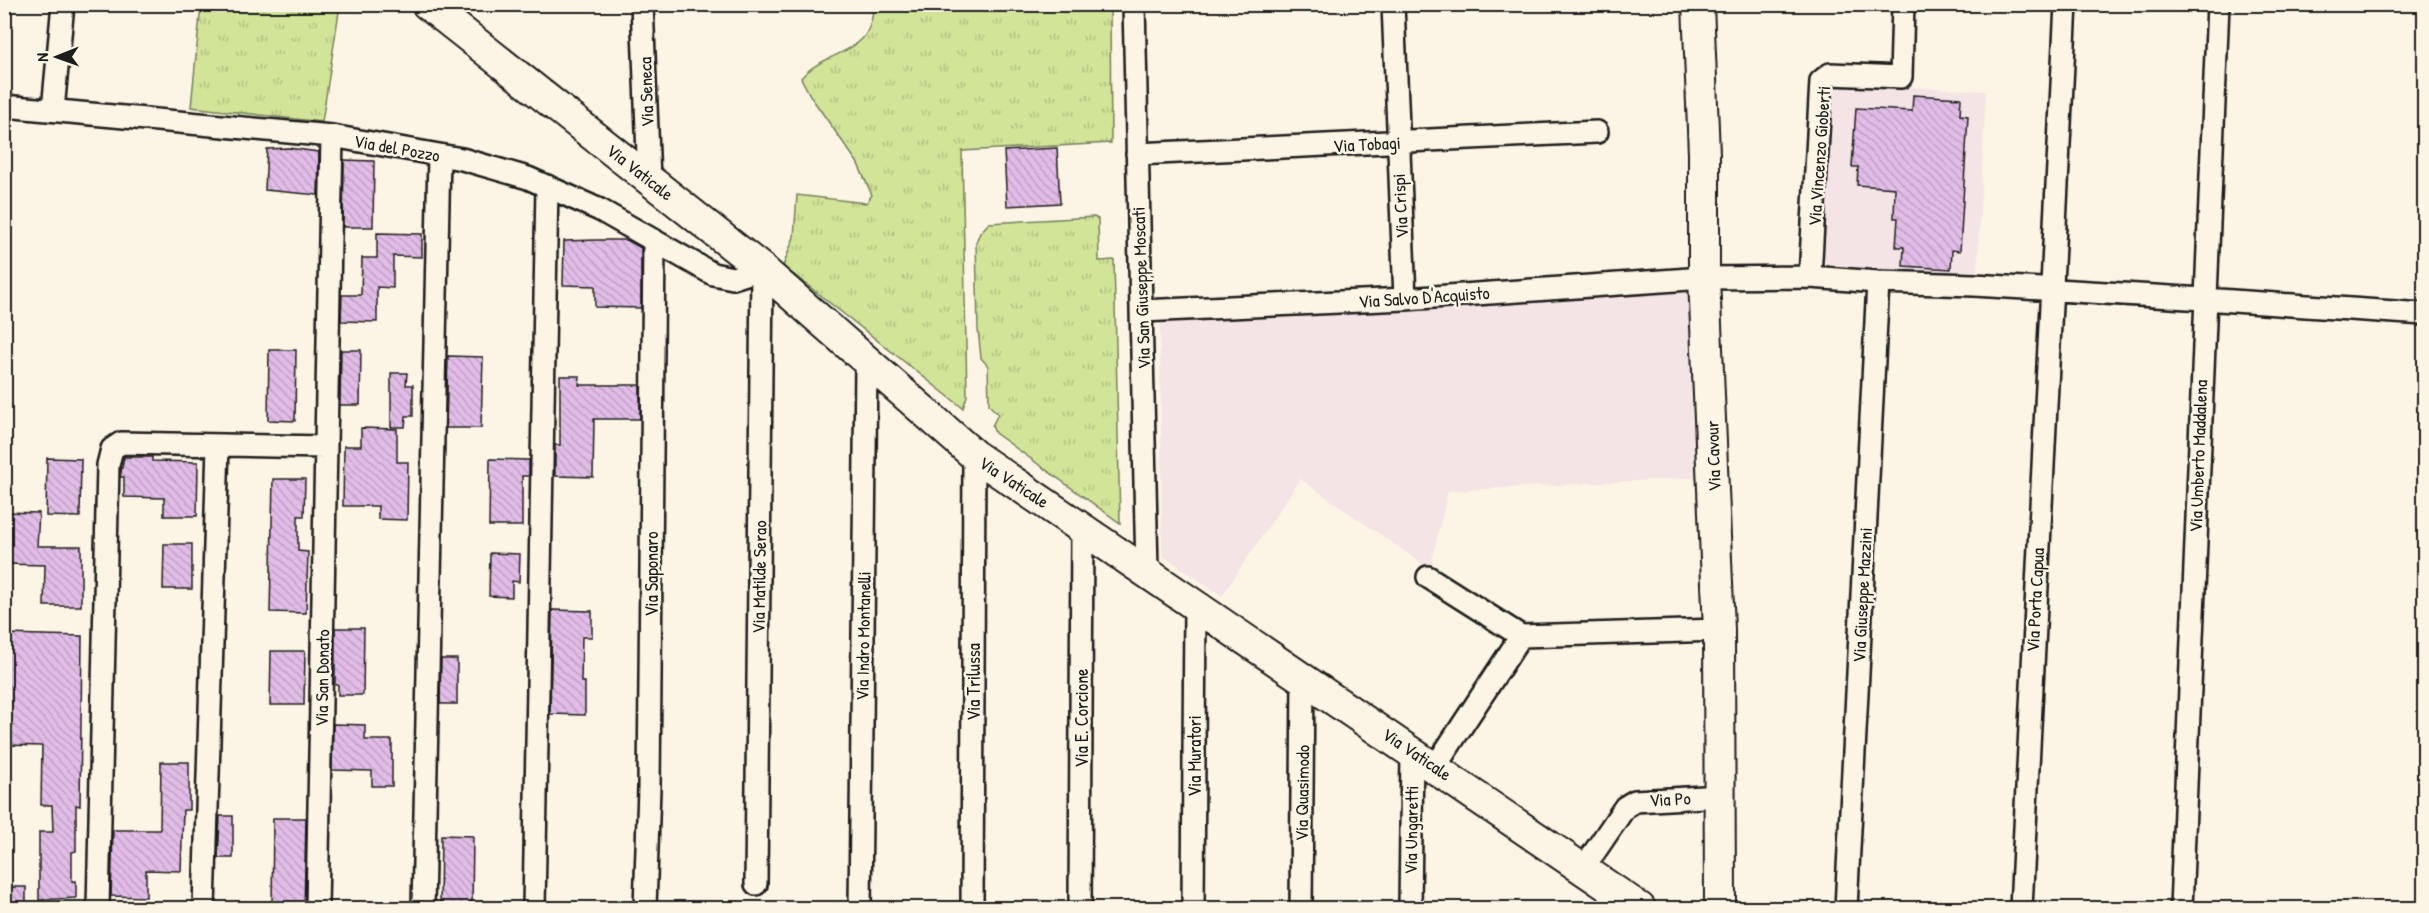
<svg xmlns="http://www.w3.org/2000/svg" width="2429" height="913" font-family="'Patrick Hand',sans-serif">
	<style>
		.built { fill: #f4e4e5 }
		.grass { fill: url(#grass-tufts); stroke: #76805a; stroke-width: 1.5 }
		.building { fill: url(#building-back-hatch); stroke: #1c1c1c; stroke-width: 1.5 }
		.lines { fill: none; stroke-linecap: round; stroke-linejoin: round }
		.street-casing { stroke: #1c1c1c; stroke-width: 26 }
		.secondary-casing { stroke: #1c1c1c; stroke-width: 34 }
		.street { stroke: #fcf5e5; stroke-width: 21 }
		.secondary { stroke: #fcf5e5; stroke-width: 30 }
		.labels { text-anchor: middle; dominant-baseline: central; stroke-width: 5; stroke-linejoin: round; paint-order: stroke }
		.street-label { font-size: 18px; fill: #1c1c1c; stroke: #fcf5e5 }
	</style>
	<defs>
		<pattern id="grass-tufts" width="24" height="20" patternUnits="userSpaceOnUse" patternTransform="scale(1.5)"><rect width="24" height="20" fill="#d1e498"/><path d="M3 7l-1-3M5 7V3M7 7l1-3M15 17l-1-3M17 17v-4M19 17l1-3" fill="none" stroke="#b3c382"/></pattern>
		<pattern id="building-back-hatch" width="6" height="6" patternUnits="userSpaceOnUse" patternTransform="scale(1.5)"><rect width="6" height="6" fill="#e1bce6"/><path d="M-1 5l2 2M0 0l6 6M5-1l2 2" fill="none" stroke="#c0a1c5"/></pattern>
	</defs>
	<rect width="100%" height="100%" fill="#fcf5e5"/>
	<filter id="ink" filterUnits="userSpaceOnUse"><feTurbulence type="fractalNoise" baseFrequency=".0167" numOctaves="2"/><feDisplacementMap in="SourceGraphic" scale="12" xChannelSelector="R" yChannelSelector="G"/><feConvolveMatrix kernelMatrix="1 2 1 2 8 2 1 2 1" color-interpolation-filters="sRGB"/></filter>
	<g filter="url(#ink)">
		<path class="built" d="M 1839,83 L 1986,91 L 1977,276 L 1832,271 L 1824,260 L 1831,92 Z
			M 1696,291 L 1706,477 L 1448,491 L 1430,569 L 1300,479 L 1222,596 L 1162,555 L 1160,320 Z"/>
		<path class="grass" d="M 201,5 L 340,5 L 322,122 L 191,107 Z
			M 873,5 L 1110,5 L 1111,143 L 962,151 L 967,396 L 963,408 L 783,266 L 794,237 L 797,195 L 866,203 L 872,195 L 857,162 L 811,97 L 801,78 C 828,47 873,58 873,5 Z
			M 1094,217 L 1098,219 L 1099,261 L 1114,260 L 1120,523 L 995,433 L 992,426 L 998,414 L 989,405 L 988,366 L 981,358 L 978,329 L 976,242 L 980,233 L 989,223 Z"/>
		<path class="building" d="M 1913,95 L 1961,98 L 1960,115 L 1968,116 L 1960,251 L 1952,250 L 1951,269 L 1903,266 L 1904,247 L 1896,247 L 1898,218 L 1894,218 L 1895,188 L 1857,185 L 1858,167 L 1852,167 L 1856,108 L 1912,111 Z
			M 288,148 L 319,152 L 318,195 L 265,190 L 267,149 Z
			M 1057,148 L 1060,203 L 1007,206 L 1004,151 Z
			M 344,160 L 374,161 L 373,227 L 343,227 Z
			M 377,233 L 422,234 L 422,257 L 393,256 L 393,288 L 377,287 L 377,322 L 341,321 L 342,295 L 361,295 L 362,258 L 377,258 Z
			M 596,240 L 627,240 L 641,248 L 641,308 L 595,307 L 595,286 L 563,285 L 564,241 Z
			M 269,350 L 296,350 L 295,421 L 268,420 Z
			M 341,350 L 361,350 L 360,405 L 340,405 Z
			M 448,356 L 483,357 L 481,428 L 446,428 Z
			M 391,373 L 407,373 L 406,385 L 413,385 L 413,416 L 406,416 L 405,427 L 391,427 Z
			M 560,376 L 580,376 L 579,385 L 640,385 L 640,419 L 594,419 L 593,477 L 555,476 L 555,445 L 560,445 Z
			M 361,428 L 397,429 L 397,462 L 408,462 L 407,520 L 378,519 L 378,506 L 343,506 L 344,446 L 361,446 Z
			M 124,457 L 152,457 L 152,461 L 198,462 L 197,516 L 164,516 L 164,498 L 124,497 L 124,477 L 120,477 Z
			M 47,458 L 81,459 L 80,517 L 46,516 Z
			M 490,459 L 529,460 L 529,476 L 522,476 L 522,526 L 489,526 Z
			M 273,479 L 305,479 L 304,516 L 298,516 L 298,551 L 308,552 L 306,613 L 270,612 Z
			M 4,512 L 39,513 L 37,546 L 81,546 L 81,606 L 44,606 L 45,565 L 4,564 Z
			M 164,544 L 192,544 L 192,589 L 163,589 Z
			M 490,553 L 520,554 L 519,582 L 512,581 L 512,597 L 489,596 Z
			M 552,610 L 592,611 L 592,637 L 582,637 L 581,682 L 585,682 L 585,715 L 550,714 Z
			M 335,628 L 364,628 L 363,695 L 338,695 L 338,685 L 335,685 Z
			M 4,634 L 82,636 L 80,806 L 76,805 L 76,851 L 72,852 L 72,881 L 76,881 L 76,898 L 39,900 L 39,832 L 53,832 L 52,805 L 41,805 L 42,746 L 4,745 Z
			M 271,651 L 305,651 L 304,705 L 270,705 Z
			M 441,659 L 457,659 L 457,704 L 440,704 Z
			M 333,724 L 365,725 L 365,740 L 392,740 L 392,786 L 372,786 L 372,771 L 332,770 Z
			M 161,762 L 189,762 L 189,810 L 183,810 L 181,871 L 146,870 L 146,897 L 111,896 L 113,830 L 160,830 Z
			M 220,816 L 233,816 L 233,858 L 218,858 Z
			M 273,818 L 306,818 L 304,909 L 272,909 Z
			M 441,835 L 473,836 L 472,906 L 440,905 Z
			M 4,887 L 26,887 L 26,909 L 4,909 Z"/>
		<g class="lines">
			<g class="street-casing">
				<path id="street" d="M 642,4 L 649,180
					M 1134,4 L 1147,571
					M 1393,4 L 1405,299
					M 4,106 L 332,136 L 462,159 L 528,178 L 600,210 L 713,274 L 733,278 L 762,269 L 756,884
					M 53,110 L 63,4
					M 1137,154 L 1597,132
					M 1810,277 L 1821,81 L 1830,74 L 1901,77 L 1903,4
					M 1142,311 L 1405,299 L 1704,278 L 1810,277 L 1878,282 L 1974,285 L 2204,299 L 2424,314
					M 1428,577 L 1521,636 L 1719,630
					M 1435,767 L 1521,636
					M 1583,869 L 1625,807 L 1635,801 L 1721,796
					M 98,908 L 108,465 L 112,449 L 121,443 L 325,447
					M 204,908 L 218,445
					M 317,908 L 332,136
					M 423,908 L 439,155
					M 534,908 L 547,186
					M 645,908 L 649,788 L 654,240
					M 860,908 L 866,363
					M 972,908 L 974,455
					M 1080,908 L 1082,527
					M 1193,908 L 1195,604
					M 1301,908 L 1303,677
					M 1410,908 L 1412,751
					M 1846,908 L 1878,282
					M 2021,908 L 2066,4
					M 2181,908 L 2218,4"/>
			</g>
			<g class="secondary-casing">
				<path id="secondary" d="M 427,4 L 762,269 L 974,455 L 1640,908
					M 1698,4 L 1704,154 L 1704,278 L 1719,630 L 1720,908"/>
			</g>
			<use href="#street" class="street"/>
			<use href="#secondary" class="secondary"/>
		</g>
	</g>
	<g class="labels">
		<g class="street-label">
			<text transform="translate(646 92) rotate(-92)">Via Seneca</text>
			<text transform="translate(1367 144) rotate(-3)">Via Tobagi</text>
			<text transform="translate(397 148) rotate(10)">Via del Pozzo</text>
			<text transform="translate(1819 156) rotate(-86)">Via Vincenzo Gioberti</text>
			<text transform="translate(640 172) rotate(38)">Via Vaticale</text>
			<text transform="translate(1400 206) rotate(-93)">Via Crispi</text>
			<text transform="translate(1141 288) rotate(-92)">Via San Giuseppe Moscati</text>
			<text transform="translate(1424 297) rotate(-4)">Via Salvo D'Acquisto</text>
			<text transform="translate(1713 456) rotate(-92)">Via Cavour</text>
			<text transform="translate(2198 456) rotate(-88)">Via Umberto Maddalena</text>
			<text transform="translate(1014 482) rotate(33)">Via Vaticale</text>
			<text transform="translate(651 574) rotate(-90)">Via Saponaro</text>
			<text transform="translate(759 577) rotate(-89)">Via Matilde Serao</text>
			<text transform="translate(1862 595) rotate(-87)">Via Giuseppe Mazzini</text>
			<text transform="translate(2035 600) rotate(-87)">Via Porta Capua</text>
			<text transform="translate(863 636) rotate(-89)">Via Indro Montanelli</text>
			<text transform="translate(322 678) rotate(-89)">Via San Donato</text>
			<text transform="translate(973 682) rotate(-90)">Via Trilussa</text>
			<text transform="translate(1081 718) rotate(-90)">Via E. Corcione</text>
			<text transform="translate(1417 754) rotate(34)">Via Vaticale</text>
			<text transform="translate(1194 756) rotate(-90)">Via Muratori</text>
			<text transform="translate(1302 793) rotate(-89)">Via Quasimodo</text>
			<text transform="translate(1670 799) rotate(-3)">Via Po</text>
			<text transform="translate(1411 830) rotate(-89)">Via Ungaretti</text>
		</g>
	</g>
	<rect width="2429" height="913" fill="none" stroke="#fcf5e5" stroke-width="24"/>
	<rect x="12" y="12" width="2405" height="889" fill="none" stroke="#1c1c1c" stroke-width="2" filter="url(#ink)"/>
	<g transform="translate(57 57) rotate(269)" stroke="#fcf5e5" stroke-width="4.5" paint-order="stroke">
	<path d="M0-4.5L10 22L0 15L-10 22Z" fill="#1c1c1c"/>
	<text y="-9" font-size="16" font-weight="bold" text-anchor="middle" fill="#1c1c1c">N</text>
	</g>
</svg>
